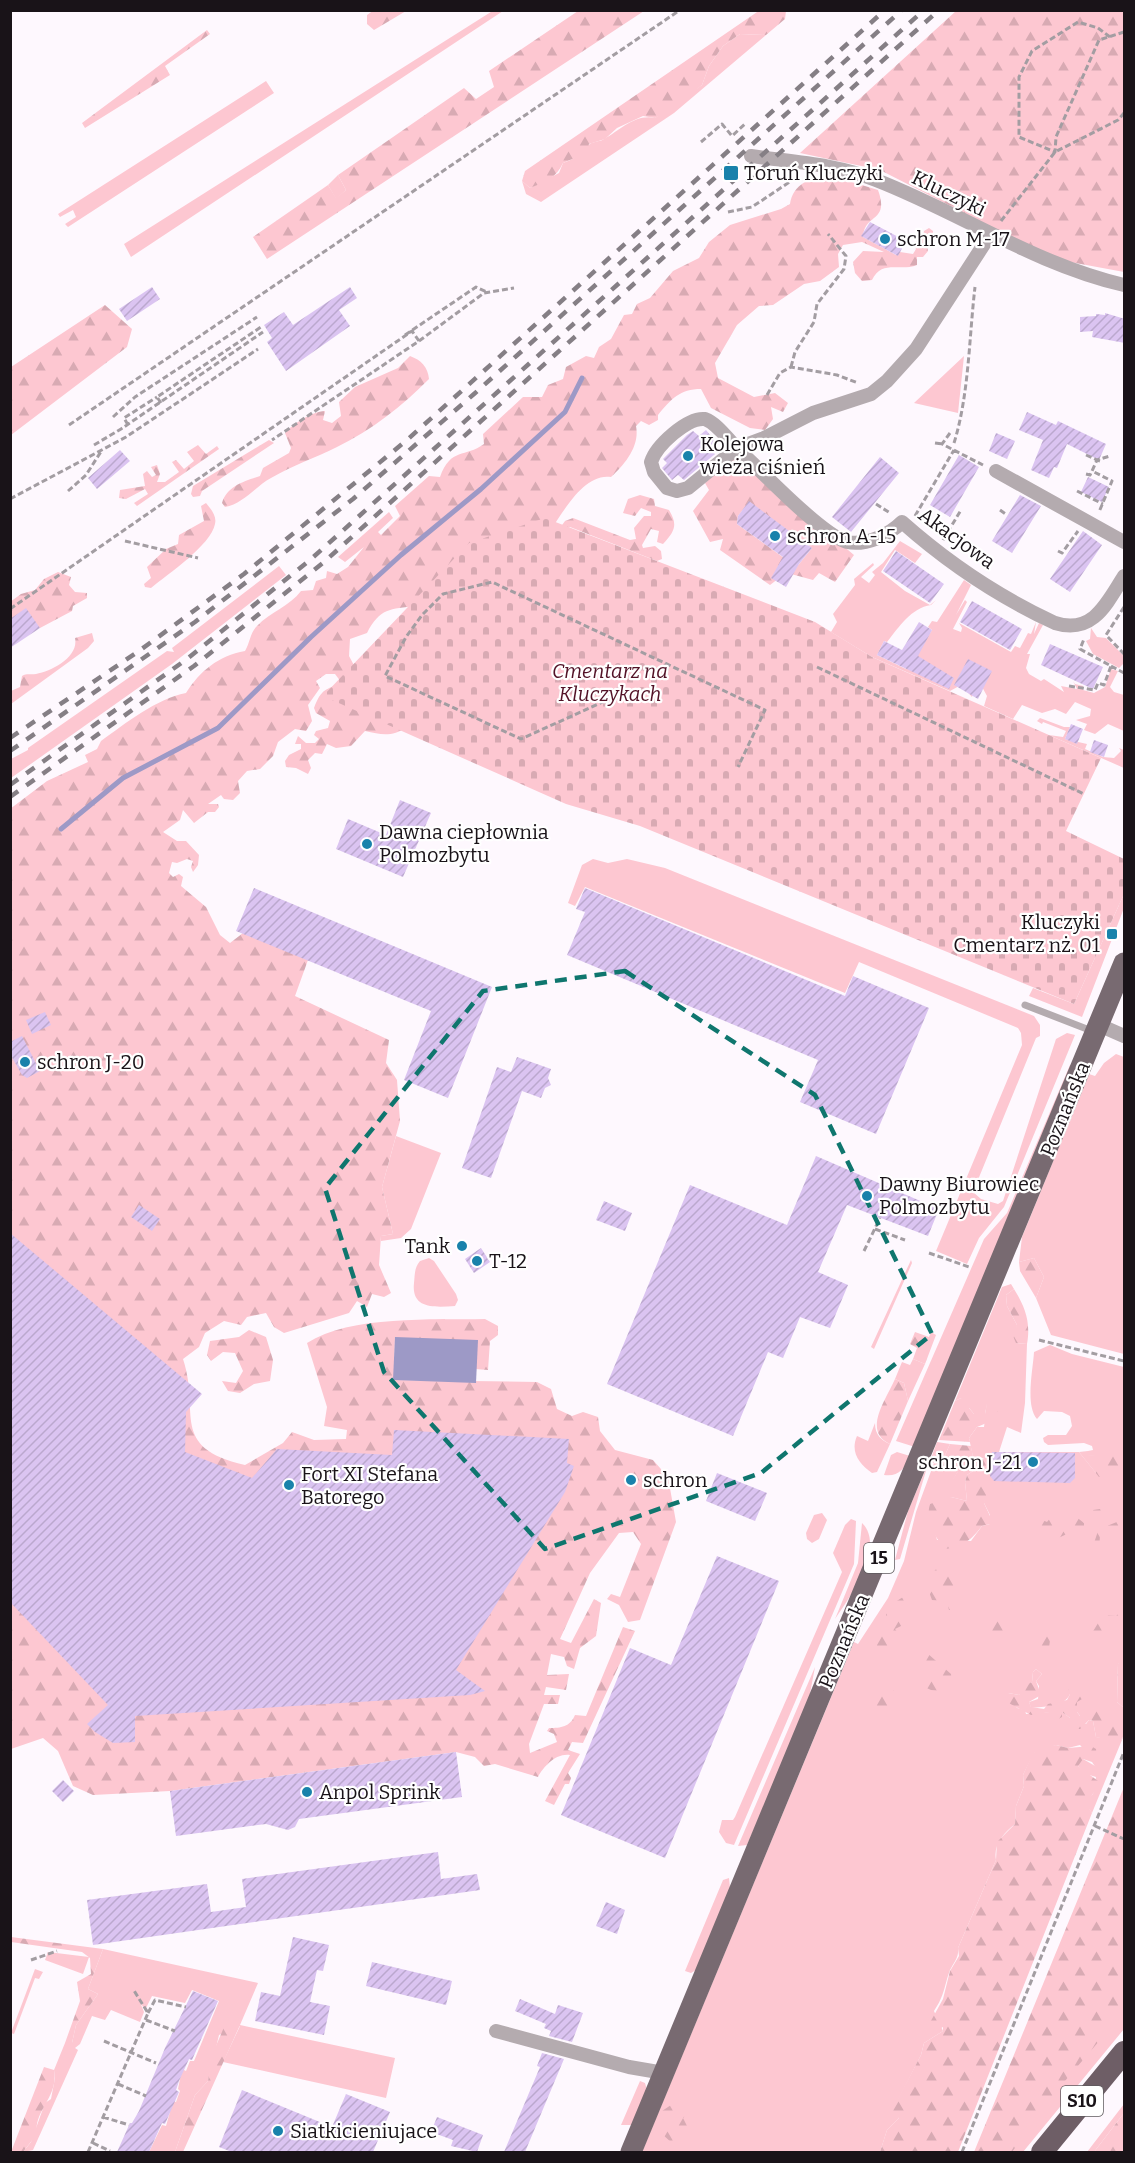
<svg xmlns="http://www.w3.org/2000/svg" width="1135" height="2163" font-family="Bitter,serif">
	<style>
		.green { fill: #fdc7d1 }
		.forest { fill: url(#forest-firs) }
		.cemetery { fill: url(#cemetery-stones) }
		.water { fill: #9d99c6 }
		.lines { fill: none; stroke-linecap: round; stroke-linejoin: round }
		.stream { stroke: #9d99c6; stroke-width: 5 }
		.building { fill: url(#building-hatch) }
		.path { stroke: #a39da2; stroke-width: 3; stroke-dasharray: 6 3; stroke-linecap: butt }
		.service { stroke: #b4abaf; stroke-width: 7 }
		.minor { stroke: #b4abaf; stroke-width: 14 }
		.primary { stroke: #786a71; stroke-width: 21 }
		.trunk { stroke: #6e5e66; stroke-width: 22 }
		.rail { stroke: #857f85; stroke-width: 4.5; stroke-dasharray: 10 10; stroke-linecap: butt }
		.marked { fill: none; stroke: #0f766e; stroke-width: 4.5; stroke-dasharray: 12 8; stroke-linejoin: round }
		.poi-dot { fill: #1982ab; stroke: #fff; stroke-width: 2 }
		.labels { text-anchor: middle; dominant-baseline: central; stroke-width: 4.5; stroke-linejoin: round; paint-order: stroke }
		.shield { fill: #fff; stroke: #5e5a5d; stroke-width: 1.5 }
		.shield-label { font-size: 18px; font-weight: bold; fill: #191318 }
		.poi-label { font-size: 20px; fill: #191318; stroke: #fff; text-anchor: start }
		.street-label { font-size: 20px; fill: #191318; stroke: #fff }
		.park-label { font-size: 20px; font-style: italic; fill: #521126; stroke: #fff }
	</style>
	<defs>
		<pattern id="forest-firs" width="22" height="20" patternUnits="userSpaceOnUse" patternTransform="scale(1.5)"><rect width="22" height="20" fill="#fdc7d1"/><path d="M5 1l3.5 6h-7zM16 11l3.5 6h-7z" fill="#d8aab3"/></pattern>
		<pattern id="cemetery-stones" width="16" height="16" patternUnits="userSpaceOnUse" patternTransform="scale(1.5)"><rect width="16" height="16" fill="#fdc7d1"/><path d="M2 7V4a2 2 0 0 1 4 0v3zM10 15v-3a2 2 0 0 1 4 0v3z" fill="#d8aab3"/></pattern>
		<pattern id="building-hatch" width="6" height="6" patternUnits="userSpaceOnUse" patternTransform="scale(1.5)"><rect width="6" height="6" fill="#dbc4f1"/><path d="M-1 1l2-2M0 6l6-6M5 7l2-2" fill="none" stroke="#bba8ce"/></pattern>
	</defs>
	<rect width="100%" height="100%" fill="#fef8fe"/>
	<path class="green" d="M 494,10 L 503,11 L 131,257 L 124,244 Z
		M 740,34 L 766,35 L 674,113 L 541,202 L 526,194 L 522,181 L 530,188 L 559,173 L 563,163 C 579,158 578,151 590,144 C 594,141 600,142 604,139 C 621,130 634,114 655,118 L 702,85 L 709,66 L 723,46 Z
		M 266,81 L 274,93 L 68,227 L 65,224 L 76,217 L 73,210 L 60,217 L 58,214 Z
		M 338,175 L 346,190 L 336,199 L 328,185 Z
		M 964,356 L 958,413 L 914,403 Z
		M 900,541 L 922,554 L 915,563 L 895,550 L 881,572 L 905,591 L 930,605 L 936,600 L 931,605 C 911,608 899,627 887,642 L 884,641 L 877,655 L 906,669 L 932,630 L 928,627 L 932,621 L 937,622 L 964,580 L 971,585 L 956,615 L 965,600 L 967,602 L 953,629 L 961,632 L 962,628 L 959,623 L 1011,652 L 1015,646 L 1020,648 L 1028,633 L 1031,634 L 1036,622 L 1034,634 L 1039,623 L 1043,625 L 1027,654 L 1030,654 L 1026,668 L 1029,674 L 1041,681 L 1044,679 L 1064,692 L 1061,686 L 1077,689 L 1073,681 L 1075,684 L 1083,686 L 1083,690 L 1094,693 L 1105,687 L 1111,669 L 1118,671 L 1110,687 L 1114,692 L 1124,695 L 1124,731 L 1108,724 L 1095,734 L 1084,730 L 1087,724 L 1076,720 L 1090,716 L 1091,709 L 1075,702 L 1066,714 L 1055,709 L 1042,713 L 1022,705 L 1013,719 L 984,706 L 987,696 L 981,685 L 975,686 L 972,697 L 961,685 L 950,691 L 872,657 L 831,632 L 837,622 L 833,614 L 855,585 L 854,579 L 873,563 L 874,565 L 861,577 L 869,583 L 875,575 L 872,572 L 883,563 Z
		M 279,566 L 286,575 L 172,664 L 11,778 L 11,759 L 28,750 L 28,748 L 167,651 L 174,652 L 172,648 Z
		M 1091,628 L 1097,637 L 1106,638 L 1124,656 L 1124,663 L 1119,668 L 1093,654 L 1086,641 L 1090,639 Z
		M 1040,718 L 1064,727 L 1070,727 L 1065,739 L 1087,744 L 1085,749 L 1103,757 L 1114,758 L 1121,751 L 1119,748 L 1124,750 L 1124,768 L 1049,735 L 1063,737 L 1066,731 L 1043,722 L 1042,724 L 1037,721 Z
		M 593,859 L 608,863 L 627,859 L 665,868 L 1034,1016 L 1040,1025 L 1040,1036 L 1036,1038 L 973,1192 L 981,1199 L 998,1204 L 1003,1201 L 1056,1039 L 1067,1033 L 1075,1035 L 1004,1207 L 979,1238 L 967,1264 L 936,1251 L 1022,1045 L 1021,1033 L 1018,1028 L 859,962 L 845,993 L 585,887 L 575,906 L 568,903 L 582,865 Z
		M 1124,894 L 1124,908 L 1082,1017 L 1029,996 L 1033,988 L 1074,1004 Z
		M 1116,1054 L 1124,1057 L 1124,1354 L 1051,1335 L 1036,1298 L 1044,1277 L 1034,1258 L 1019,1262 L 1022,1237 L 1089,1074 L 1095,1076 L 1104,1063 Z
		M 1070,1065 L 1072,1066 L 915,1447 L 896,1441 L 984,1239 L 1007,1213 Z
		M 396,1136 L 441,1153 L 411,1229 L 401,1238 L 381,1241 L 381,1236 L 393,1234 L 382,1187 Z
		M 429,1258 L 434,1261 L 456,1294 L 458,1300 L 455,1306 C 436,1307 411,1310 414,1283 C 415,1275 414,1268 420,1261 Z
		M 911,1260 L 912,1263 L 874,1349 L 871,1347 Z
		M 1011,1284 L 1014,1289 L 1006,1295 L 1007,1306 L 1017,1325 L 1016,1343 L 1027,1344 L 1025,1403 L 1021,1433 L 1007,1427 L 999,1452 L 1079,1452 L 1096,1473 L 1102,1457 L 1088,1455 L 1088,1451 L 1093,1450 L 1092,1446 L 1084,1443 L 1048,1445 L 1044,1442 L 1043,1438 L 1048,1435 L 1066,1435 L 1072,1426 L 1070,1416 L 1062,1412 L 1044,1411 L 1037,1419 C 1025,1405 1033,1370 1034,1352 L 1050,1345 L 1072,1354 L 1124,1367 L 1124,1660 L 1118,1664 L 1117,1702 L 1124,1708 L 1124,1716 L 1081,1717 L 1077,1712 L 1077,1702 L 1070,1694 C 1064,1708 1043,1706 1031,1708 L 1029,1702 L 1038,1699 L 1039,1686 L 1036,1681 L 1042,1674 L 1036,1669 L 1033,1672 L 1032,1682 L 1019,1695 L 1008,1693 L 1017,1708 L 1025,1710 L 1026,1714 L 1061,1711 L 1070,1718 L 1086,1724 L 1089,1720 L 1093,1721 L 1096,1737 L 1121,1740 L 1124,1735 L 1092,1813 L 1087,1806 L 1088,1798 L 1093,1794 L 1096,1777 L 1086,1774 L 1078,1766 L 1079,1761 L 1083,1759 L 1102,1770 L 1080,1745 L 1068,1748 L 1056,1745 L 1034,1753 L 1023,1775 L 1024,1786 L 1016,1806 L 1015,1824 C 1004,1833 993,1844 996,1860 L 958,1948 C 959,1958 954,1962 950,1970 C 944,1986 945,1995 934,2011 L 943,2031 L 924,2043 L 921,2055 L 893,2110 L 899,2118 L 887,2130 L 880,2152 L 642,2152 L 854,1642 L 858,1644 L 888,1598 L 904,1561 L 916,1512 L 934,1463 L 930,1461 L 937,1442 L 950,1444 L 941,1464 L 942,1471 L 953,1479 L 960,1468 L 973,1462 L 976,1463 L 978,1468 L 967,1475 L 965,1482 L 967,1501 L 951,1497 L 934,1528 L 937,1540 L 971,1541 L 982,1526 L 990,1524 L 990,1515 L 984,1503 L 985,1463 L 989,1459 L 973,1457 L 969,1438 L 977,1427 L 984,1427 L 987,1404 L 985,1414 L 974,1414 L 961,1398 L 955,1401 L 1002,1287 Z
		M 913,1359 L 925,1364 L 908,1401 L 904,1383 L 895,1379 L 902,1362 L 910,1365 Z
		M 875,1423 C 875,1435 881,1440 890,1444 L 877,1472 L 872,1473 C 859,1464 850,1452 857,1436 L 868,1441 Z
		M 897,1452 L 910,1456 C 905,1469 898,1477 884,1475 L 891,1455 Z
		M 928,1464 L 900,1559 L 895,1560 L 908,1511 Z
		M 822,1513 L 827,1520 L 819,1539 L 812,1543 L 807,1539 L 806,1533 L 814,1515 Z
		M 851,1519 L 856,1521 L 854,1564 L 734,1845 L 726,1843 L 719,1832 L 722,1820 L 733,1820 L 735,1817 L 842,1572 L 833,1553 L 845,1525 Z
		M 862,1523 C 886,1546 850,1597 835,1619 L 858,1563 Z
		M 815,1667 L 808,1704 L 747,1845 L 738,1846 Z
		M 729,1878 L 730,1888 L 696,1970 L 691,1973 L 685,1971 L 723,1880 Z
		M 103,1949 L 258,1983 L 240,2025 L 395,2058 L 386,2098 L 223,2062 L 240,2026 L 219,2035 L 208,2081 L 195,2095 L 175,2152 L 149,2152 L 162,2125 L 166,2126 L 173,2101 L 176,2102 L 180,2091 L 178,2089 L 182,2069 L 186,2071 L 190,2061 L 194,2061 L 219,2001 L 192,1990 L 185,2003 L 152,1996 L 145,2010 L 140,2002 L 144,2012 L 140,2022 L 111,2010 L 105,2020 L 92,2016 L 80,2044 L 75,2048 L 78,2050 L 33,2150 L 23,2152 L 31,2142 L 45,2103 L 51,2099 L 55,2078 L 54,2070 L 65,2043 L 72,2043 L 76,2025 L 98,1994 L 88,1989 Z
		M 48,1952 L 89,1957 L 83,1974 L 45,1960 Z
		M 35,1969 L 43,1972 L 39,1979 L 35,1978 L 14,2034 L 11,2033 Z
		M 1124,1987 L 1124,2029 L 1023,2152 L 997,2152 Z
		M 640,2081 L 645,2083 L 647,2090 L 632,2125 L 621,2125 Z
		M 1124,2104 L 1124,2113 L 1094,2152 L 1087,2152 Z"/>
	<path class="forest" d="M 374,10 L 406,10 L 406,11 L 374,30 L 367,24 L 367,15 Z
		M 760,10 L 786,11 L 785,19 L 766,35 L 740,34 L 723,46 L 709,66 L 702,85 L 674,108 L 655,118 L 643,116 L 617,128 L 605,139 L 589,144 L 586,153 L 563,163 C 556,178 545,182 530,188 L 522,181 L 525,171 Z
		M 578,11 L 644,11 L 267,259 L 253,237 L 328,185 L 336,198 L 346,190 L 338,175 L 464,88 L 476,99 L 494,87 L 489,71 Z
		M 956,11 L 1124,11 L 1124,272 L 1054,259 L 880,170 L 800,153 Z
		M 207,30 L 210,34 L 165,66 L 170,75 L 85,128 L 82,123 Z
		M 829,175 L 878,190 C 890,223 864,213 863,237 L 896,255 L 900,252 L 913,254 L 916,249 L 913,243 L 923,238 L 924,231 L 929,228 L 933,231 L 933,236 L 928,238 L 931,242 L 927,244 L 928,251 L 923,257 L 917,257 L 917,265 C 900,272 882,259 872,280 L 862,281 L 855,273 L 853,262 L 863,251 L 884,252 L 862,242 L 843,245 L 838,254 L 839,267 L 820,281 L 804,284 L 773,305 L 759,306 L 737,325 L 715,363 L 718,378 L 754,397 L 775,393 L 788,403 L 783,412 L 771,407 L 773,419 L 765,430 L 750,428 L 711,408 L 701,389 C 680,389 671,399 658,415 L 658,420 L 649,425 L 641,421 L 636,426 C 640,446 625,464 611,477 C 585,473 565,509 552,528 L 557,532 L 565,521 L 573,518 L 630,540 L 636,539 L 634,528 L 644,516 L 651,516 L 651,512 L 641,508 L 635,516 L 623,513 L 628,499 L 640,495 L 654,499 L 655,506 L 669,510 C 678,525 675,531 663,544 L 657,542 L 659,531 L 651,529 L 642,545 L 643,548 L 655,546 L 661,551 L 662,559 L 657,561 L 570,527 L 416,606 C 390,609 380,608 367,633 L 350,639 L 349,656 L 356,669 L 407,727 C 392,737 382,735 365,731 L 351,746 L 336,748 L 327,744 L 322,754 L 315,753 L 308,760 L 311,768 L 308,774 L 296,768 L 286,767 L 285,761 L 289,755 L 301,749 L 301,744 L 295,744 L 298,736 L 306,743 L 315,743 L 319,739 L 314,735 L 316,731 L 328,728 L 330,721 L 316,713 L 314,708 C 322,687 326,691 341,682 L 335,674 L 326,674 L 316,681 L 320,688 L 308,705 L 312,721 L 306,731 L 295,729 L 278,742 L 273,756 L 260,769 L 247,771 L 238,781 L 240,793 L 233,800 L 224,799 L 221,795 L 208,804 L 218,804 L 219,807 L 215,812 L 208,812 L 194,823 L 183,810 L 180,820 L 163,832 L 177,841 L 186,841 L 199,855 L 198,865 L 193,872 L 191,867 L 193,861 L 187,859 L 177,863 L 172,862 L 169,873 L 173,877 L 179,874 L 183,877 L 181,886 L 206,907 L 220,935 L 230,943 L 243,933 L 308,960 L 295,996 L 389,1040 L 386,1063 L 397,1080 L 400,1121 L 382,1187 L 393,1234 L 381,1236 L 379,1265 L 391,1293 L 384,1297 L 372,1294 L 367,1307 L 357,1301 L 349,1313 L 284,1333 L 274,1327 L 266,1313 L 247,1317 L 241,1325 L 224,1321 L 205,1333 L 199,1347 L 183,1359 C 201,1413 168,1447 245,1465 L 283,1443 L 292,1432 L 314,1440 L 346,1439 L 347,1430 L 324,1426 L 327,1407 L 307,1343 C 350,1315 434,1320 485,1319 L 498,1326 L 498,1335 L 490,1341 L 488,1370 L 475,1369 L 395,1337 L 394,1380 L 537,1382 L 551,1389 L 557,1409 L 572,1416 L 583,1412 L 598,1417 L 600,1431 L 615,1450 L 653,1460 L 668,1477 L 676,1522 L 640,1620 L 628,1622 L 619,1605 L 607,1599 L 611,1594 L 620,1597 L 641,1544 L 633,1532 L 619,1533 L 590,1573 L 560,1639 L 571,1643 L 594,1599 L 601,1603 L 596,1636 L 580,1648 L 574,1669 L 567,1666 L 564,1657 L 551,1654 L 547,1675 L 569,1674 L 566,1690 L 546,1687 L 544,1695 L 560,1695 L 558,1704 L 544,1704 L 529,1744 L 530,1753 L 557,1742 L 554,1734 L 547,1731 L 549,1728 C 561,1728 570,1727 575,1715 L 586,1716 L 623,1627 L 635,1631 L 583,1743 L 572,1742 L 568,1750 L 580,1754 L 568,1773 L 571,1778 L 569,1784 L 565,1784 L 554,1805 L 545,1801 L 570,1755 C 556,1753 544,1766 538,1777 L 495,1764 L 484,1766 L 475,1757 L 456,1752 L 170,1791 L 93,1795 L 73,1786 L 58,1751 L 43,1738 L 11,1749 L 10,809 L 47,781 L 88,762 L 85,755 L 97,749 L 101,741 C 126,723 156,699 186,693 C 200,671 218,656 245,651 C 250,643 250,633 257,626 C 270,612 290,606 301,591 L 313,590 L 316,581 L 326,578 L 327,571 L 337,574 L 348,567 L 364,547 L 345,562 L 338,557 L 389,512 L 393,518 L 378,532 L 381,535 L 400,516 L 395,506 L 429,476 L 440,477 C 451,447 465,458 484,444 L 483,434 L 523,397 L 542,397 L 548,385 L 563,379 L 566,367 L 586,356 L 594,358 L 599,347 L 611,339 L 624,315 L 632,314 L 637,304 L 650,298 L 673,271 L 699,258 L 709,242 L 730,225 L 781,209 L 790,204 C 793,184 811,177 829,175 Z
		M 105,305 L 132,329 L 127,347 L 11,435 L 11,367 Z
		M 410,356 C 421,360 428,367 429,379 C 402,406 372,430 337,447 C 315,458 293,465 271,478 C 256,486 243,504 225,507 L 222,503 C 227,486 245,481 260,476 L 263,468 L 289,453 L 291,448 L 285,433 C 294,423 311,412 325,411 L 323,420 L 332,423 L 341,416 L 339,402 L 355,387 L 398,368 Z
		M 269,440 L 274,443 L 202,491 L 200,496 L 193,497 L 191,494 L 193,486 Z
		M 198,445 L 206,454 L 217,446 L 219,449 L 137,506 L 134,503 L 148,494 L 145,489 L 126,499 L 119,498 L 120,490 L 145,486 L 143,474 L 147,471 L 152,477 L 156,475 L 151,467 L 157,465 L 160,474 L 157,482 L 165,482 L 179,472 L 172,462 L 176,460 L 184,469 L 194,461 L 187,452 Z
		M 736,455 L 854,555 L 835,582 L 819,573 L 813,580 L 791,574 L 812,548 L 749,502 L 738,516 L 737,524 L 795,566 L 770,585 L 720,550 L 723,539 L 710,542 L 693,511 L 709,490 L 705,483 Z
		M 206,503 C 211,509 217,516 215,524 C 211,545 168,574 151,588 L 145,587 L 144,584 L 151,578 L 147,567 L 166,549 L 178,544 L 179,535 L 204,521 L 201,506 Z
		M 58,572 L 71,577 L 69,585 L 75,592 L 87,593 L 87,598 L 73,606 L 72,611 L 40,628 L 11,619 L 10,602 L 21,594 L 35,590 L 44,579 Z
		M 92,633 L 94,641 L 88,648 L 11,704 L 11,691 L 20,687 L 22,676 C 27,673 30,675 36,674 C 52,671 79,657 75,638 Z
		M 1034,1258 L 1044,1277 L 1036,1298 L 1020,1271 L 1019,1262 Z
		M 1014,1289 C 1025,1307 1031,1322 1027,1344 L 1016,1343 L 1013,1336 L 1017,1325 L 1007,1306 L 1006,1295 Z
		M 249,1330 L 266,1337 L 273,1360 L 270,1381 L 254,1384 L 240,1393 L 228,1391 L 222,1381 L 236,1383 L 243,1371 L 235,1353 L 223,1352 L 211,1361 L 207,1355 L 210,1341 L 239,1337 Z
		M 915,1332 L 929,1337 L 931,1332 L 936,1335 L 925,1364 L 913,1359 L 917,1348 L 910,1344 Z
		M 895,1379 L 904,1383 L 908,1401 L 890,1444 C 862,1431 886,1400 895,1379 Z
		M 961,1398 L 969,1400 L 969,1408 L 974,1414 L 985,1414 L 987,1404 L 991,1401 L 1000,1405 L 1000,1411 L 991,1414 L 989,1422 L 977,1427 L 969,1438 L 970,1442 L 939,1440 L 955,1401 Z
		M 950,1444 L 971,1446 L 973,1457 L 981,1460 L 989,1455 L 995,1455 L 995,1458 L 985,1463 C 995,1484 990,1482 984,1503 L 990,1516 L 990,1524 L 982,1526 C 971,1540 963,1547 945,1549 C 935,1538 925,1519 930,1504 L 951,1497 L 967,1501 L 965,1482 L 967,1475 L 978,1468 L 976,1463 L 973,1462 L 960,1468 L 953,1480 L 948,1481 L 942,1471 L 933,1466 L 941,1464 Z
		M 1088,1451 L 1088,1455 L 1117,1456 L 1121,1469 L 1116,1477 L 1099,1477 L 1079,1452 Z
		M 1100,1509 L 1107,1526 L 1124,1519 L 1124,1533 L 1118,1530 L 1113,1535 L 1100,1535 L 1099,1552 L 1091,1552 L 1100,1525 L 1093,1510 Z
		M 1052,1516 L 1066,1525 L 1075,1516 L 1084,1523 L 1084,1535 L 1069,1533 L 1054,1540 L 1039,1531 L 1028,1529 L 1024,1519 L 1035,1517 L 1047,1522 Z
		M 940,1565 L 953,1572 L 960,1609 L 949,1610 L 947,1602 L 932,1600 L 925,1581 Z
		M 903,1597 L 908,1610 L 905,1624 L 895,1629 L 901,1637 L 888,1649 L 882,1664 L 874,1661 L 877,1649 L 875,1631 L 886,1621 L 886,1608 Z
		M 1124,1609 L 1124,1629 L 1116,1627 L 1110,1637 L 1097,1643 L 1092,1633 L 1103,1615 L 1116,1616 Z
		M 1001,1614 L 1021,1619 L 1021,1631 L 1000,1631 L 997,1641 L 982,1632 L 987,1623 Z
		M 1046,1619 L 1052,1624 L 1049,1648 L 1036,1654 L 1028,1646 L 1035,1638 L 1044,1635 L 1038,1621 Z
		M 927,1653 L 951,1674 L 952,1684 L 946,1692 L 931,1690 L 920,1685 L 932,1680 L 931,1676 L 922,1677 L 923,1671 L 931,1670 L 931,1666 L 923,1664 L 921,1655 Z
		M 1120,1660 L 1124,1660 L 1124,1708 L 1117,1702 L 1118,1664 Z
		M 1036,1669 L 1042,1674 L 1036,1681 L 1041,1695 L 1029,1702 L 1031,1707 L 1044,1709 L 1048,1704 L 1067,1700 L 1070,1694 L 1067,1685 L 1070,1680 L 1077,1677 C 1084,1684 1086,1689 1082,1699 L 1077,1702 L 1077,1712 L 1080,1716 L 1083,1706 L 1110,1710 L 1116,1716 L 1124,1716 L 1124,1735 L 1121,1740 L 1113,1741 L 1096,1737 L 1093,1721 L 1089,1720 L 1080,1729 L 1071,1729 L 1070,1718 L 1062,1712 L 1062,1717 L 1056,1720 L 1052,1719 L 1050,1712 L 1031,1715 L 1005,1701 L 1003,1697 L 1008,1693 L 1019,1695 L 1024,1686 L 1032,1682 L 1033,1672 Z
		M 887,1682 L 896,1694 L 889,1704 L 888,1715 L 877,1721 L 872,1715 L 879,1697 L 879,1686 Z
		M 1056,1745 L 1068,1748 L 1091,1746 L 1096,1749 L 1097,1758 L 1103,1763 L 1103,1770 L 1098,1771 L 1092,1762 L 1083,1759 L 1078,1766 L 1098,1781 C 1097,1797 1081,1797 1092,1813 L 958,2152 L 880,2152 L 887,2130 L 899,2118 L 893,2116 L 892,2110 L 921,2055 L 924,2043 L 943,2031 L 943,2027 L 933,2032 L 927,2028 L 943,1999 L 950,1971 L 959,1956 L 958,1948 L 996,1860 L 997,1842 L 1015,1824 L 1016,1806 L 1024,1786 L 1023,1775 L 1033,1753 L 1044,1747 Z
		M 1124,1787 L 1124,2012 L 1059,2088 L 1012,2152 L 974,2152 Z
		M 11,1937 L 103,1949 L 88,1989 L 98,1994 L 76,2025 L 72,2043 L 65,2043 L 80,2001 L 77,1982 L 91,1974 L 90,1958 L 82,1952 L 11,1942 Z
		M 228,2018 L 240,2025 L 183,2152 L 175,2152 L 195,2095 L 208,2081 L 212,2055 Z
		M 44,2067 L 54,2070 C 59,2097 33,2111 37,2134 L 23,2152 L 11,2152 Z
		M 674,2103 L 692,2111 L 683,2118 L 691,2134 L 672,2143 L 662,2134 L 662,2111 Z
		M 1124,2113 L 1124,2152 L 1094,2152 Z"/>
	<path class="cemetery" d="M 545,518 L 815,622 L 872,657 L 1101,758 L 1066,831 L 1124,859 L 1124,894 L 1074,1004 L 640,826 L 566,804 L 323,696 L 469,543 Z"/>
	<path class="water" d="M 395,1337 L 478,1340 L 476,1383 L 393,1380 Z"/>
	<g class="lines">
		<path class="stream" d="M 61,829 L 123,778 L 218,728 L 311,637 L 401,555 L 481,489 L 565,412 L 582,378"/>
	</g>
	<path class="building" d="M 870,222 L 906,241 L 898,256 L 861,236 Z
		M 152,287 L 160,299 L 127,321 L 119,309 Z
		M 350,287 L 357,298 L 339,310 L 350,326 L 286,371 L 267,342 L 272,338 L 264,325 L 284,312 L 293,325 Z
		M 1105,313 L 1125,319 L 1125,343 L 1092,337 L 1093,331 L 1080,332 L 1080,317 L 1096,316 L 1096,314 L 1105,315 Z
		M 1027,412 L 1056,425 L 1058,421 L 1106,444 L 1099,460 L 1067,444 L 1057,468 L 1054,467 L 1049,478 L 1031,470 L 1043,440 L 1019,430 Z
		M 706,430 L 716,442 L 710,449 L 715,454 L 684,480 L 678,475 L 672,480 L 662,468 L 667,463 L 663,459 L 687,435 L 693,431 L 699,436 Z
		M 996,433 L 1015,441 L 1007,459 L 989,451 Z
		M 120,450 L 130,461 L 97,489 L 88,478 Z
		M 959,455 L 979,467 L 950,517 L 930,505 Z
		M 880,457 L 899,473 L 851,532 L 832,517 Z
		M 1088,477 L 1109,487 L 1102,502 L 1081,492 Z
		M 1020,495 L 1041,506 L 1012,553 L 992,541 Z
		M 749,501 L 812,548 L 799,564 L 786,587 L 771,578 L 783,557 L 737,524 L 738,516 Z
		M 1083,531 L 1102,545 L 1070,592 L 1050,579 Z
		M 896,551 L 944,584 L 930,603 L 883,571 Z
		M 972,601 L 1022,629 L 1010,650 L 960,622 Z
		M 26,608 L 40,628 L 10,648 L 10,619 Z
		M 919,622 L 932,630 L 918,656 L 954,678 L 949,689 L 877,655 L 884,641 L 902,650 Z
		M 1050,644 L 1103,667 L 1093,689 L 1041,665 Z
		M 968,659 L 992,671 L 978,699 L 954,685 Z
		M 1071,724 L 1083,729 L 1077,744 L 1065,739 Z
		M 1094,740 L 1108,745 L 1104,757 L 1090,752 Z
		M 400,800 L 431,813 L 403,877 L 336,849 L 348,819 L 386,835 Z
		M 254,888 L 492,987 L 448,1098 L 404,1080 L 431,1011 L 236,931 Z
		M 585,888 L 845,996 L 853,976 L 929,1008 L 876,1134 L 800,1102 L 818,1060 L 567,955 L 585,912 L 576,909 Z
		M 45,1012 L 51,1025 L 32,1034 L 26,1020 Z
		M 22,1036 L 40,1071 L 27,1078 L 22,1075 L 10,1054 L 10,1042 Z
		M 517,1057 L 551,1069 L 548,1078 L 551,1085 L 545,1088 L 541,1098 L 522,1091 L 491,1178 L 462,1168 L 497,1067 L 511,1072 Z
		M 816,1156 L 939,1209 L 928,1236 L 847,1205 L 818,1272 L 848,1285 L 830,1328 L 800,1317 L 783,1358 L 768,1352 L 733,1436 L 607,1384 L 690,1185 L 787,1225 Z
		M 604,1201 L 632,1213 L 625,1231 L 596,1220 Z
		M 139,1205 L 160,1219 L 152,1231 L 131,1217 Z
		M 10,1233 L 202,1394 L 186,1412 L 185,1452 L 252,1478 L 277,1449 L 392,1455 L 394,1430 L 569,1439 L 567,1463 L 574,1466 L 565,1492 L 456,1670 L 485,1691 L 470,1695 L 135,1716 L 135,1742 L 113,1743 L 95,1732 L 87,1724 L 108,1705 L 10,1602 Z
		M 481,1248 L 490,1262 L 474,1273 L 465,1259 Z
		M 992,1452 L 1075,1453 L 1075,1478 L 1070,1483 L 994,1481 L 990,1476 Z
		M 717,1473 L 767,1493 L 755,1521 L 706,1501 Z
		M 717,1556 L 779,1581 L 665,1858 L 561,1815 L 630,1648 L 671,1665 Z
		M 456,1752 L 462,1797 L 299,1819 L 295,1827 L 288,1830 L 266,1824 L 176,1836 L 170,1791 Z
		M 63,1780 L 74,1791 L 63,1802 L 52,1791 Z
		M 438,1852 L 441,1879 L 477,1874 L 480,1890 L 93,1945 L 87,1900 L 207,1884 L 211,1912 L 246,1907 L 242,1879 Z
		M 606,1902 L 625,1910 L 617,1934 L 596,1926 Z
		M 293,1937 L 329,1945 L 323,1971 L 317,1970 L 310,2002 L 330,2006 L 324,2035 L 255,2021 L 261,1992 L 280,1996 Z
		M 372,1962 L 452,1981 L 446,2005 L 366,1986 Z
		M 193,1991 L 218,2001 L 192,2060 L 189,2059 L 179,2081 L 176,2090 L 179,2092 L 165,2124 L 162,2123 L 149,2152 L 117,2152 L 130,2123 L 132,2123 L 139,2111 L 165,2048 Z
		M 520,1999 L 555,2014 L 558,2005 L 583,2013 L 572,2042 L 549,2036 L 551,2031 L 544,2028 L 546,2024 L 515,2011 Z
		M 542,2053 L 564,2059 L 525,2152 L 504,2152 L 540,2067 L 537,2066 Z
		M 242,2090 L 332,2127 L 346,2094 L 390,2112 L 373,2152 L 232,2152 L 219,2147 Z
		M 437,2117 L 483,2135 L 477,2152 L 451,2146 L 453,2140 L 431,2132 Z"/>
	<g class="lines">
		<path class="path" d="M 1110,37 L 1098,28 L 1078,22 L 1032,51 L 1019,77 L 1019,137 L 1055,152 L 1056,137 L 1099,40 L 1124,32
			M 701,142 L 722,124 L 732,136 L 746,123
			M 728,212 L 752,207 L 797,177
			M 1001,221 L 1055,152 L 1118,120 L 1124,113
			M 405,335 L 476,287 L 487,292
			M 419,341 L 484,293 L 514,288
			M 791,367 L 795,352 L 814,322 L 817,304 L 844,269 L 846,256 L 828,234
			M 767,395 L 780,373 L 791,367 L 837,375 L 858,383
			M 161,403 L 157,397 L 261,327
			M 113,417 L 135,397 L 257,317
			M 69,425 L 680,10
			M 128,425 L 124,418 L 157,397
			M 950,433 L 942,444 L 983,465
			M 935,443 L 942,444
			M 954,443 C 969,395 969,338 975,287
			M 94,445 L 121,429 L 263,332
			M 1086,455 L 1097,460 L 1092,471 L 1112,481 L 1099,512
			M 1100,461 L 1097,460 L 1110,456
			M 1086,474 L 1090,475 L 1092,471
			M 68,491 L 86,475 L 102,450
			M 1077,491 L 1103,504
			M 10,499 L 126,437 L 258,349
			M 876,504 L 890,513
			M 1000,510 L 1007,515
			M 915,516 L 954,450
			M 943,540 L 961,510
			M 125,541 L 198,558
			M 1058,551 L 1062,553 L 1078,531
			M 1124,607 L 1106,635 L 1124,654
			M 10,609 L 412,331 L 419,341 L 272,440
			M 1111,666 L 1124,673
			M 817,667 L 1084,794
			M 1069,686 L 1095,690 L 1098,683 L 1104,685 L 1111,666 L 1080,649 L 1084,639
			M 605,701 L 521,739 L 385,676 L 406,637 L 422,615 L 443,594 L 492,582 L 765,710 L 738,767
			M 875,1229 L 905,1240
			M 864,1251 L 880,1218
			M 929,1253 L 969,1267
			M 1039,1340 L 1124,1361
			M 1095,1826 L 1124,1839
			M 31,1960 L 57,1951
			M 148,2013 L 155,2000 L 186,2007
			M 146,2020 L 175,2031
			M 104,2041 L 156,2063
			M 118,2084 L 146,2096
			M 103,2117 L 129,2125
			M 93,2143 L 110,2151
			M 88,2152 L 148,2013 L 133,1989
			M 962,2152 L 1124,1752"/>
		<path class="service" d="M 1025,1005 L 1092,1031"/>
		<path class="minor" d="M 751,156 C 794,162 836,164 876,180 C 961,213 1034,264 1124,285
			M 990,235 L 916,349 L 887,381 L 871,394 L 813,413 L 764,438 L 737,448 L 688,488 L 677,491 L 667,488 L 654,472 L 651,462 C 656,446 687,417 705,419 C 718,424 728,440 739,450 C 760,470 822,535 847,542 C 866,546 889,535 902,522 C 947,562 999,597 1055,623 C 1093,635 1107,603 1124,576
			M 996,471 L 1124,542
			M 1099,1025 L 1124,1036
			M 496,2031 L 629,2067 L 664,2073"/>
		<path class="primary" d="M 631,2152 L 1124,963"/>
		<path class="trunk" d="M 1042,2152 L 1124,2052"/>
		<path class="rail" d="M 10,738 L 139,651 L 244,574 L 407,440 L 885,10
			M 10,751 L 195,622 L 353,499 L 474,394 L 902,10
			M 10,785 L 187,659 L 310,560 L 924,10
			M 10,797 L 194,666 L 324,562 L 939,10"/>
	</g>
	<path class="marked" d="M 625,971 L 815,1095 L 932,1334 L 761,1473 L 545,1549 L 384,1372 L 325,1188 L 483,991 Z"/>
	<g class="poi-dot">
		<rect x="723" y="165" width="16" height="16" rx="3"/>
		<circle cx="885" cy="239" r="6"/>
		<circle cx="688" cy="456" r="6"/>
		<circle cx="775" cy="536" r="6"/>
		<circle cx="367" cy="844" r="6"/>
		<rect x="1106" y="928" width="12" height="12" rx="3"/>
		<circle cx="25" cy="1062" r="6"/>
		<circle cx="867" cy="1196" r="6"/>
		<circle cx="462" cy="1246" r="6"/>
		<circle cx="477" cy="1261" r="6"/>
		<circle cx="1033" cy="1462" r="6"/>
		<circle cx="631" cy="1480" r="6"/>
		<circle cx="289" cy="1485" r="6"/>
		<circle cx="307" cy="1792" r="6"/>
		<circle cx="278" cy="2131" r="6"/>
	</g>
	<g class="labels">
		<g class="shield">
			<rect x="864" y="1543" width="30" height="30" rx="4.5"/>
			<rect x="1061" y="2086" width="42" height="30" rx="4.5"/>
		</g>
		<g class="shield-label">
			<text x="879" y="1558">15</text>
			<text x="1082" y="2101">S10</text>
		</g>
		<g class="poi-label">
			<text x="744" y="173">Toruń Kluczyki</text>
			<text x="897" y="239">schron M-17</text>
			<text x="700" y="444">Kolejowa<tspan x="700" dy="23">wieża ciśnień</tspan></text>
			<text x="787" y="536">schron A-15</text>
			<text x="379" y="832">Dawna ciepłownia<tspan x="379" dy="23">Polmozbytu</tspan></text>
			<text x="1100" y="922" text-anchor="end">Kluczyki<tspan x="1100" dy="23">Cmentarz nż. 01</tspan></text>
			<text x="37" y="1062">schron J-20</text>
			<text x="879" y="1184">Dawny Biurowiec<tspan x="879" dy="23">Polmozbytu</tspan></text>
			<text x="450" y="1246" text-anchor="end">Tank</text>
			<text x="489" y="1261">T-12</text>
			<text x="1021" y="1462" text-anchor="end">schron J-21</text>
			<text x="301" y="1474">Fort XI Stefana<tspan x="301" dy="23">Batorego</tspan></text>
			<text x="643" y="1480">schron</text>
			<text x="319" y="1792">Anpol Sprink</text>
			<text x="290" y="2131">Siatkicieniujace</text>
		</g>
		<g class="street-label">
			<text transform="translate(949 193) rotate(26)">Kluczyki</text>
			<text transform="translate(957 538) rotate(36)">Akacjowa</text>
			<text transform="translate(1065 1109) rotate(-68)">Poznańska</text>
			<text transform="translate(844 1641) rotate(-67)">Poznańska</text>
		</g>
		<g class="park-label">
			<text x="610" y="671">Cmentarz na<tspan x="610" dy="23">Kluczykach</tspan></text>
		</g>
	</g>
	<rect width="1135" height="2163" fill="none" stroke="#191318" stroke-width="24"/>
</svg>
